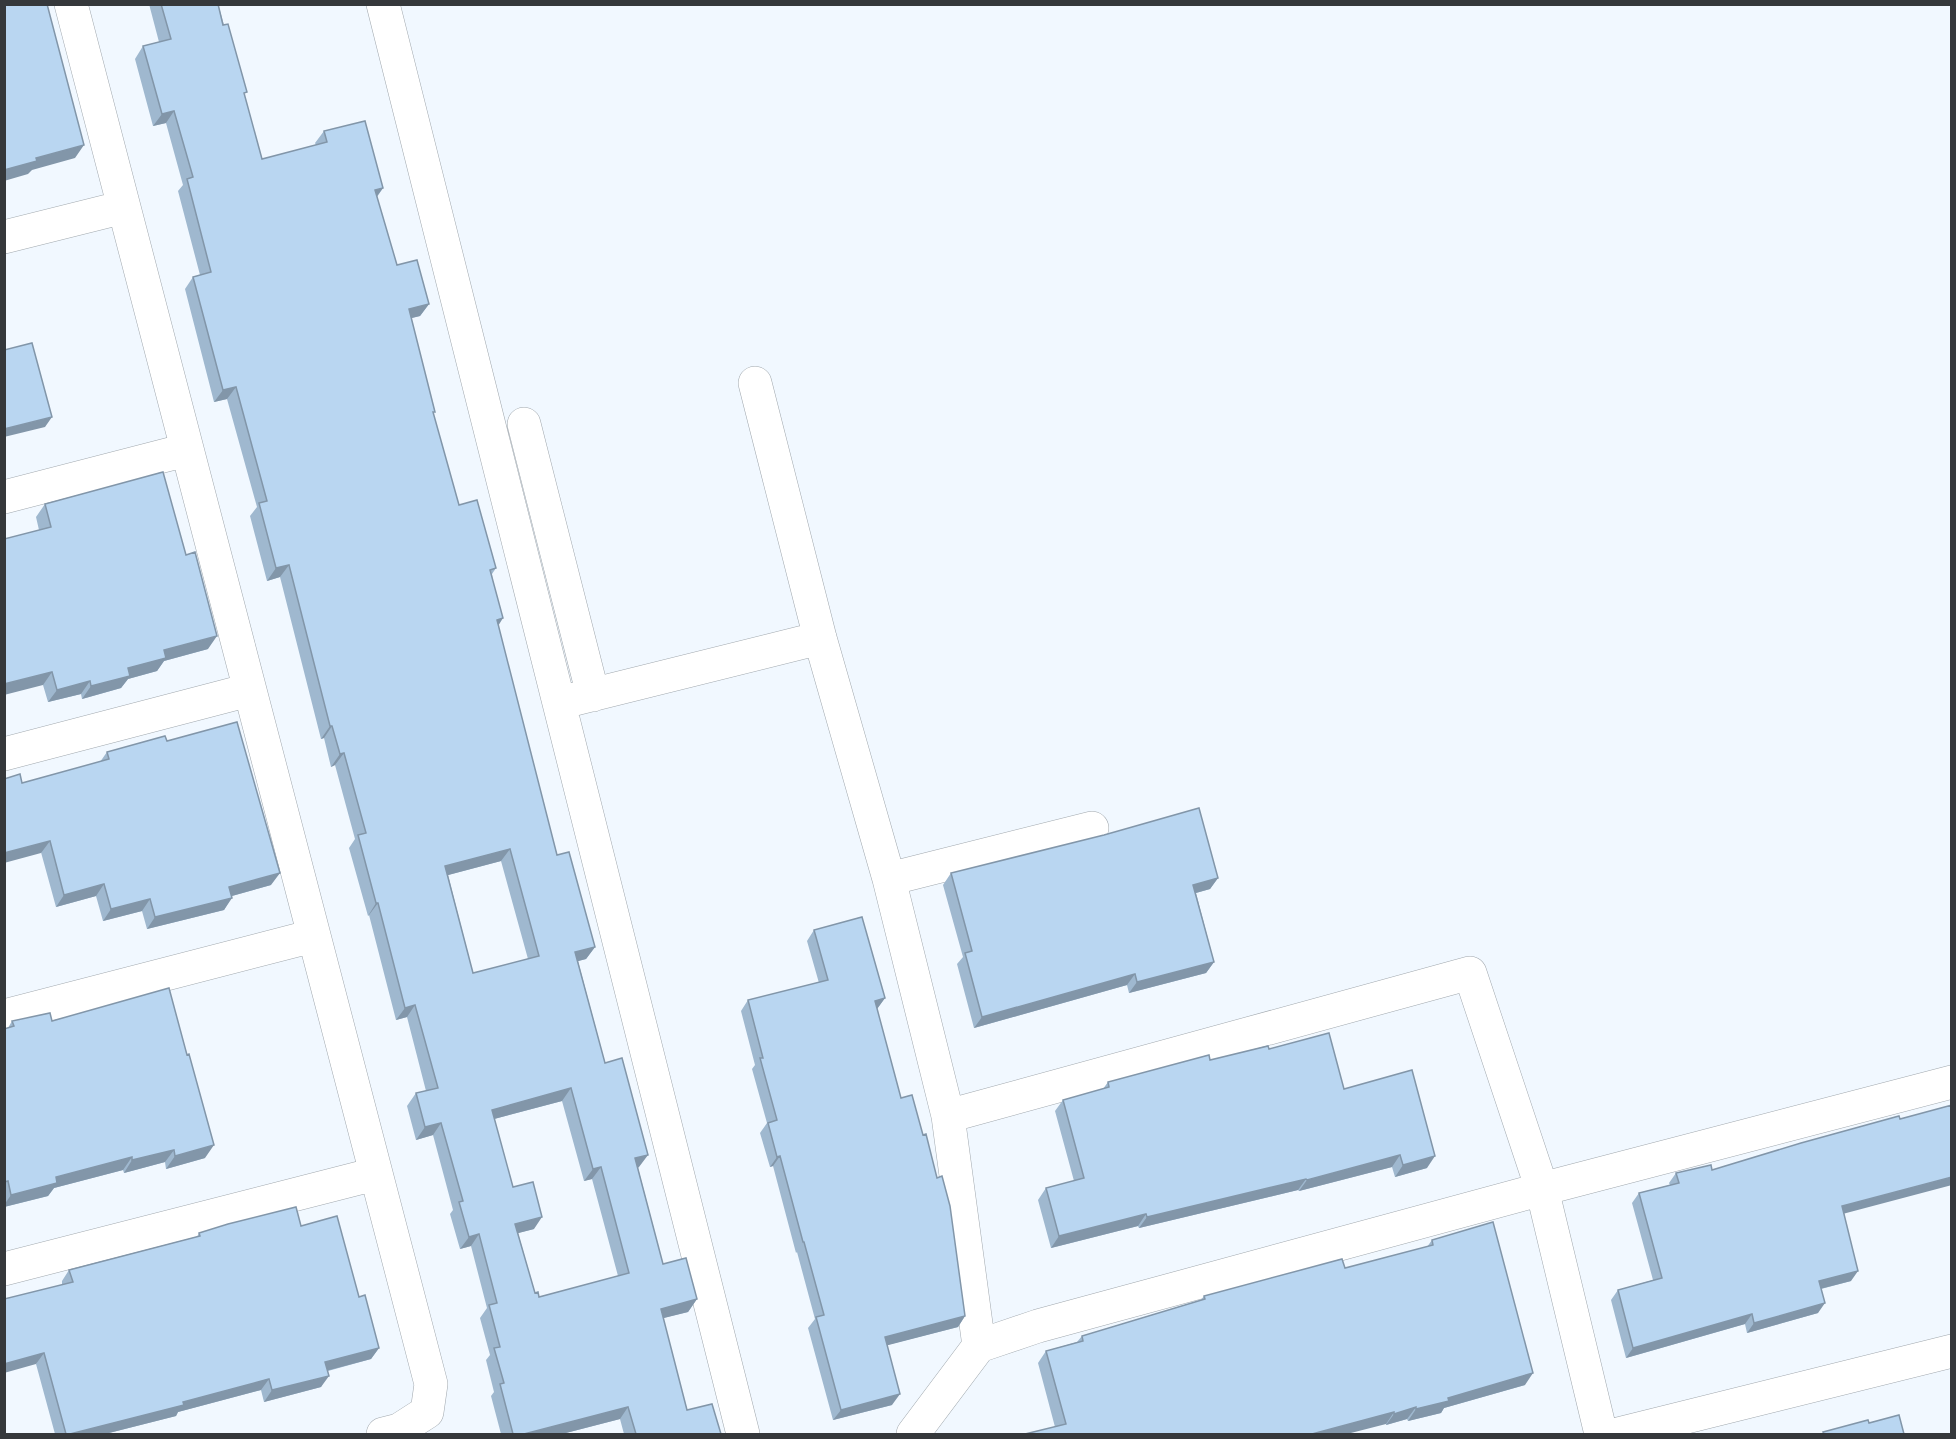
<svg xmlns="http://www.w3.org/2000/svg" width="1956" height="1439" font-family="'Titillium Web',sans-serif">
	<style>
		.lines { fill: none; stroke-linecap: round; stroke-linejoin: round }
		.minor-casing { stroke: #a1a8ae; stroke-width: 34 }
		.minor { stroke: #fff; stroke-width: 33 }
		.wall { fill: #9fb8cf; fill-rule: evenodd }
		.shaded-wall { fill: #8296a9 }
		.building { fill: #b9d6f1; stroke: #8296a9; stroke-width: 1.5; fill-rule: evenodd }
	</style>
	<rect width="100%" height="100%" fill="#f1f8ff"/>
	<g class="lines">
		<g class="minor-casing">
			<path id="minor" d="M 71,4 L 431,1384 L 427,1412 L 399,1430 L 383,1434
				M 383,4 L 743,1434
				M 4,237 L 124,207
				M 755,383 L 820,638 L 889,879
				M 524,424 L 593,695
				M 4,497 L 186,450
				M 571,700 L 820,638
				M 4,754 L 249,690
				M 4,1016 L 313,936
				M 948,1116 L 1470,973 L 1542,1189 L 1601,1434
				M 4,1269 L 375,1174
				M 979,1346 L 948,1116 L 889,879 L 1092,828
				M 913,1434 L 979,1346 L 1038,1326 L 1542,1189 L 1952,1082
				M 1618,1434 L 1952,1351"/>
		</g>
		<use href="#minor" class="minor"/>
	</g>
	<path class="wall" d="M 149,4 L 218,4 L 244,95 L 262,159 L 316,145 L 315,143 L 324,131 L 383,188 L 377,197 L 397,265 L 429,304 L 420,316 L 411,318 L 433,414 L 459,505 L 496,568 L 492,574 L 498,626 L 557,855 L 595,947 L 586,959 L 578,961 L 605,1063 L 639,1167 L 638,1168 L 663,1264 L 697,1299 L 688,1312 L 663,1318 L 687,1410 L 721,1434 L 624,1434 L 620,1419 L 562,1434 L 501,1434 L 491,1396 L 494,1392 L 486,1360 L 490,1355 L 480,1318 L 487,1308 L 471,1246 L 460,1249 L 450,1214 L 453,1210 L 433,1135 L 416,1140 L 407,1106 L 416,1093 L 426,1091 L 407,1017 L 396,1020 L 369,915 L 368,916 L 349,848 L 355,839 L 335,765 L 331,767 L 324,738 L 321,739 L 280,577 L 267,581 L 250,516 L 257,507 L 227,399 L 214,402 L 185,289 L 193,277 L 200,275 L 178,191 L 183,185 L 166,123 L 153,126 L 135,59 L 143,46 L 159,42 ZM 501,861 L 528,959 L 473,973 L 448,875 ZM 562,1101 L 584,1181 L 592,1179 L 618,1276 L 539,1297 L 535,1293 L 518,1233 L 534,1229 L 513,1187 L 494,1119 Z
		M 45,504 L 208,649 L 164,661 L 157,671 L 128,679 L 121,688 L 82,699 L 81,694 L 48,702 L 43,685 L 39,530 L 36,517 Z
		M 167,741 L 271,885 L 232,896 L 224,910 L 147,929 L 142,911 L 103,921 L 96,896 L 56,907 L 22,783 L 100,762 L 107,752 Z
		M 951,873 L 1218,878 L 1210,889 L 1196,893 L 1214,962 L 1206,973 L 1129,993 L 1127,985 L 974,1028 L 957,964 L 963,957 L 943,885 Z
		M 814,930 L 885,998 L 877,1009 L 901,1098 L 965,1316 L 958,1327 L 887,1345 L 892,1405 L 833,1420 L 808,1328 L 815,1319 L 797,1252 L 796,1253 L 773,1166 L 770,1167 L 760,1133 L 767,1123 L 752,1069 L 755,1065 L 741,1011 L 748,1000 L 819,983 L 807,941 Z
		M 12,1021 L 52,1021 L 205,1158 L 166,1169 L 165,1162 L 124,1173 L 123,1170 L 54,1188 L 48,1196 L 4,1207 L 4,1029 L 8,1028 Z
		M 1269,1049 L 1344,1089 L 1427,1168 L 1395,1177 L 1392,1167 L 1299,1191 L 1298,1190 L 1139,1228 L 1138,1226 L 1051,1248 L 1038,1200 L 1046,1188 L 1074,1181 L 1055,1111 L 1063,1100 L 1103,1089 L 1108,1082 L 1210,1060 Z
		M 1900,1119 L 1844,1213 L 1851,1281 L 1821,1289 L 1818,1313 L 1747,1333 L 1745,1324 L 1626,1358 L 1611,1300 L 1618,1290 L 1653,1280 L 1632,1203 L 1639,1193 L 1670,1185 L 1669,1183 L 1676,1173 L 1712,1170 Z
		M 301,1226 L 359,1297 L 379,1348 L 371,1359 L 328,1371 L 321,1387 L 264,1402 L 261,1390 L 178,1412 L 176,1416 L 105,1434 L 55,1434 L 36,1364 L 62,1285 L 62,1281 L 69,1270 L 197,1237 L 199,1233 Z
		M 1432,1240 L 1525,1385 L 1444,1408 L 1441,1413 L 1408,1421 L 1407,1419 L 1386,1425 L 1386,1424 L 1055,1427 L 1038,1363 L 1046,1351 L 1077,1342 L 1082,1336 L 1201,1300 L 1204,1296 L 1345,1268 L 1427,1247 Z"/>
	<path class="shaded-wall" d="M 174,111 L 166,123 L 153,126 L 162,114 Z
		M 84,145 L 75,158 L 32,170 L 28,174 L 4,181 L 4,170 L 36,158 Z
		M 383,188 L 374,200 L 375,190 Z
		M 429,304 L 420,316 L 400,321 L 409,309 Z
		M 236,387 L 227,399 L 214,402 L 223,390 Z
		M 52,417 L 45,427 L 4,437 L 4,429 Z
		M 289,565 L 280,577 L 267,581 L 276,568 Z
		M 503,618 L 495,631 L 497,620 Z
		M 217,636 L 208,649 L 164,661 L 157,671 L 128,679 L 121,688 L 82,699 L 91,686 L 164,650 Z
		M 52,672 L 43,685 L 4,695 L 4,684 Z
		M 90,681 L 81,694 L 48,702 L 57,690 Z
		M 330,726 L 332,726 L 324,738 L 321,739 Z
		M 344,753 L 335,765 L 331,767 L 340,754 Z
		M 50,841 L 41,853 L 4,863 L 4,853 Z
		M 510,849 L 501,861 L 437,878 L 445,866 Z
		M 280,873 L 271,885 L 221,899 L 229,887 Z
		M 1218,878 L 1210,889 L 1185,896 L 1193,885 Z
		M 104,884 L 96,896 L 56,907 L 64,895 Z
		M 232,898 L 224,910 L 147,929 L 155,917 Z
		M 150,899 L 142,911 L 103,921 L 111,909 Z
		M 376,903 L 378,903 L 369,915 L 368,916 Z
		M 595,947 L 586,959 L 567,964 L 575,952 Z
		M 1214,962 L 1206,973 L 1129,993 L 1137,982 Z
		M 1135,974 L 1127,985 L 974,1028 L 982,1017 Z
		M 885,998 L 877,1009 L 875,1001 Z
		M 415,1005 L 407,1017 L 396,1020 L 405,1008 Z
		M 571,1088 L 562,1101 L 483,1122 L 492,1110 Z
		M 441,1123 L 433,1135 L 416,1140 L 425,1127 Z
		M 214,1145 L 205,1158 L 166,1169 L 175,1156 Z
		M 174,1150 L 165,1162 L 124,1173 L 132,1160 Z
		M 648,1155 L 639,1167 L 626,1170 L 635,1158 Z
		M 1400,1155 L 1392,1167 L 1299,1191 L 1307,1180 Z
		M 780,1156 L 773,1166 L 770,1167 L 777,1157 Z
		M 1435,1156 L 1427,1168 L 1395,1177 L 1403,1165 Z
		M 132,1157 L 123,1170 L 54,1188 L 48,1196 L 4,1207 L 4,1205 L 11,1195 L 56,1177 Z
		M 601,1167 L 592,1179 L 584,1181 L 593,1169 Z
		M 1952,1177 L 1952,1185 L 1835,1216 L 1842,1206 Z
		M 1306,1179 L 1298,1190 L 1139,1228 L 1147,1217 Z
		M 1146,1214 L 1138,1226 L 1051,1248 L 1059,1236 Z
		M 542,1217 L 534,1229 L 507,1236 L 515,1224 Z
		M 479,1234 L 471,1246 L 460,1249 L 469,1237 Z
		M 1858,1271 L 1851,1281 L 1812,1291 L 1819,1281 Z
		M 697,1299 L 688,1312 L 652,1321 L 661,1309 Z
		M 1825,1303 L 1818,1313 L 1747,1333 L 1754,1323 Z
		M 1752,1314 L 1745,1324 L 1626,1358 L 1633,1348 Z
		M 965,1316 L 958,1327 L 877,1348 L 885,1337 Z
		M 379,1348 L 371,1359 L 318,1373 L 325,1362 Z
		M 44,1353 L 36,1364 L 4,1373 L 4,1364 Z
		M 1533,1373 L 1525,1385 L 1444,1408 L 1441,1413 L 1408,1421 L 1416,1409 L 1448,1398 Z
		M 329,1376 L 321,1387 L 264,1402 L 272,1390 Z
		M 269,1379 L 261,1390 L 178,1412 L 176,1416 L 105,1434 L 70,1434 L 183,1402 Z
		M 900,1394 L 892,1405 L 833,1420 L 841,1410 Z
		M 628,1407 L 620,1419 L 562,1434 L 524,1434 Z
		M 1416,1407 L 1407,1419 L 1386,1425 L 1394,1414 Z
		M 1394,1412 L 1386,1424 L 1347,1434 L 1312,1434 Z"/>
	<path class="building" d="M 4,4 L 47,4 L 84,145 L 36,158 L 37,161 L 4,170 Z
		M 161,4 L 218,4 L 223,25 L 228,24 L 247,92 L 244,93 L 262,159 L 327,142 L 324,131 L 365,121 L 383,188 L 375,190 L 397,265 L 417,260 L 429,304 L 409,309 L 435,412 L 433,412 L 459,505 L 477,500 L 496,568 L 490,570 L 503,618 L 497,620 L 557,855 L 569,852 L 595,947 L 575,952 L 605,1063 L 622,1058 L 648,1155 L 635,1158 L 663,1264 L 686,1258 L 697,1299 L 661,1309 L 687,1410 L 712,1404 L 721,1434 L 636,1434 L 628,1407 L 524,1434 L 513,1434 L 500,1384 L 504,1383 L 494,1348 L 500,1347 L 489,1305 L 497,1303 L 479,1234 L 469,1237 L 459,1202 L 463,1201 L 441,1123 L 425,1127 L 416,1093 L 438,1088 L 415,1005 L 405,1008 L 378,903 L 376,903 L 358,835 L 366,833 L 344,753 L 340,754 L 332,726 L 330,726 L 289,565 L 276,568 L 259,503 L 267,501 L 236,387 L 223,390 L 193,277 L 211,272 L 187,179 L 193,177 L 174,111 L 162,114 L 143,46 L 171,39 ZM 510,849 L 539,956 L 473,973 L 445,866 ZM 571,1088 L 593,1169 L 601,1167 L 629,1273 L 539,1297 L 538,1292 L 535,1293 L 515,1224 L 542,1217 L 533,1182 L 513,1187 L 492,1110 Z
		M 32,343 L 52,417 L 4,429 L 4,350 Z
		M 163,472 L 186,555 L 195,552 L 217,636 L 164,650 L 166,658 L 128,668 L 130,676 L 91,686 L 90,681 L 57,690 L 52,672 L 4,684 L 4,539 L 51,527 L 45,504 Z
		M 237,722 L 280,873 L 229,887 L 232,898 L 155,917 L 150,899 L 111,909 L 104,884 L 64,895 L 50,841 L 4,853 L 4,779 L 20,774 L 22,783 L 109,759 L 107,752 L 165,736 L 167,741 Z
		M 1199,808 L 1218,878 L 1193,885 L 1214,962 L 1137,982 L 1135,974 L 982,1017 L 965,953 L 972,951 L 951,873 L 1104,835 Z
		M 862,917 L 885,998 L 875,1001 L 901,1098 L 912,1095 L 923,1135 L 926,1134 L 937,1178 L 942,1176 L 950,1206 L 965,1316 L 885,1337 L 900,1394 L 841,1410 L 816,1317 L 824,1315 L 804,1242 L 803,1242 L 780,1156 L 777,1157 L 768,1123 L 777,1120 L 760,1058 L 763,1058 L 748,1000 L 828,980 L 814,930 Z
		M 169,988 L 187,1055 L 189,1054 L 214,1145 L 175,1156 L 174,1150 L 132,1160 L 132,1157 L 56,1177 L 57,1183 L 11,1195 L 8,1181 L 4,1182 L 4,1029 L 14,1026 L 12,1021 L 50,1013 L 52,1021 Z
		M 1329,1033 L 1344,1089 L 1412,1070 L 1435,1156 L 1403,1165 L 1400,1155 L 1307,1180 L 1306,1179 L 1147,1217 L 1146,1214 L 1059,1236 L 1046,1188 L 1084,1178 L 1063,1100 L 1109,1087 L 1108,1082 L 1209,1055 L 1210,1060 L 1268,1046 L 1269,1049 Z
		M 1952,1105 L 1952,1177 L 1842,1206 L 1858,1271 L 1819,1281 L 1825,1303 L 1754,1323 L 1752,1314 L 1633,1348 L 1618,1290 L 1662,1278 L 1639,1193 L 1679,1183 L 1676,1173 L 1711,1165 L 1712,1170 L 1801,1143 L 1899,1116 L 1900,1119 Z
		M 296,1207 L 301,1226 L 337,1216 L 359,1297 L 365,1295 L 379,1348 L 325,1362 L 329,1376 L 272,1390 L 269,1379 L 183,1402 L 184,1405 L 70,1434 L 66,1434 L 44,1353 L 4,1364 L 4,1299 L 73,1282 L 69,1270 L 200,1236 L 199,1233 L 228,1224 Z
		M 1493,1222 L 1533,1373 L 1448,1398 L 1449,1401 L 1416,1409 L 1416,1407 L 1394,1414 L 1394,1412 L 1312,1434 L 1025,1434 L 1066,1424 L 1046,1351 L 1083,1341 L 1082,1336 L 1205,1299 L 1204,1296 L 1342,1259 L 1345,1268 L 1433,1245 L 1432,1240 Z
		M 1899,1415 L 1904,1434 L 1824,1434 L 1823,1432 L 1868,1420 L 1869,1423 Z"/>
	<rect width="1956" height="1439" fill="none" stroke="#35383b" stroke-width="12"/>
</svg>
